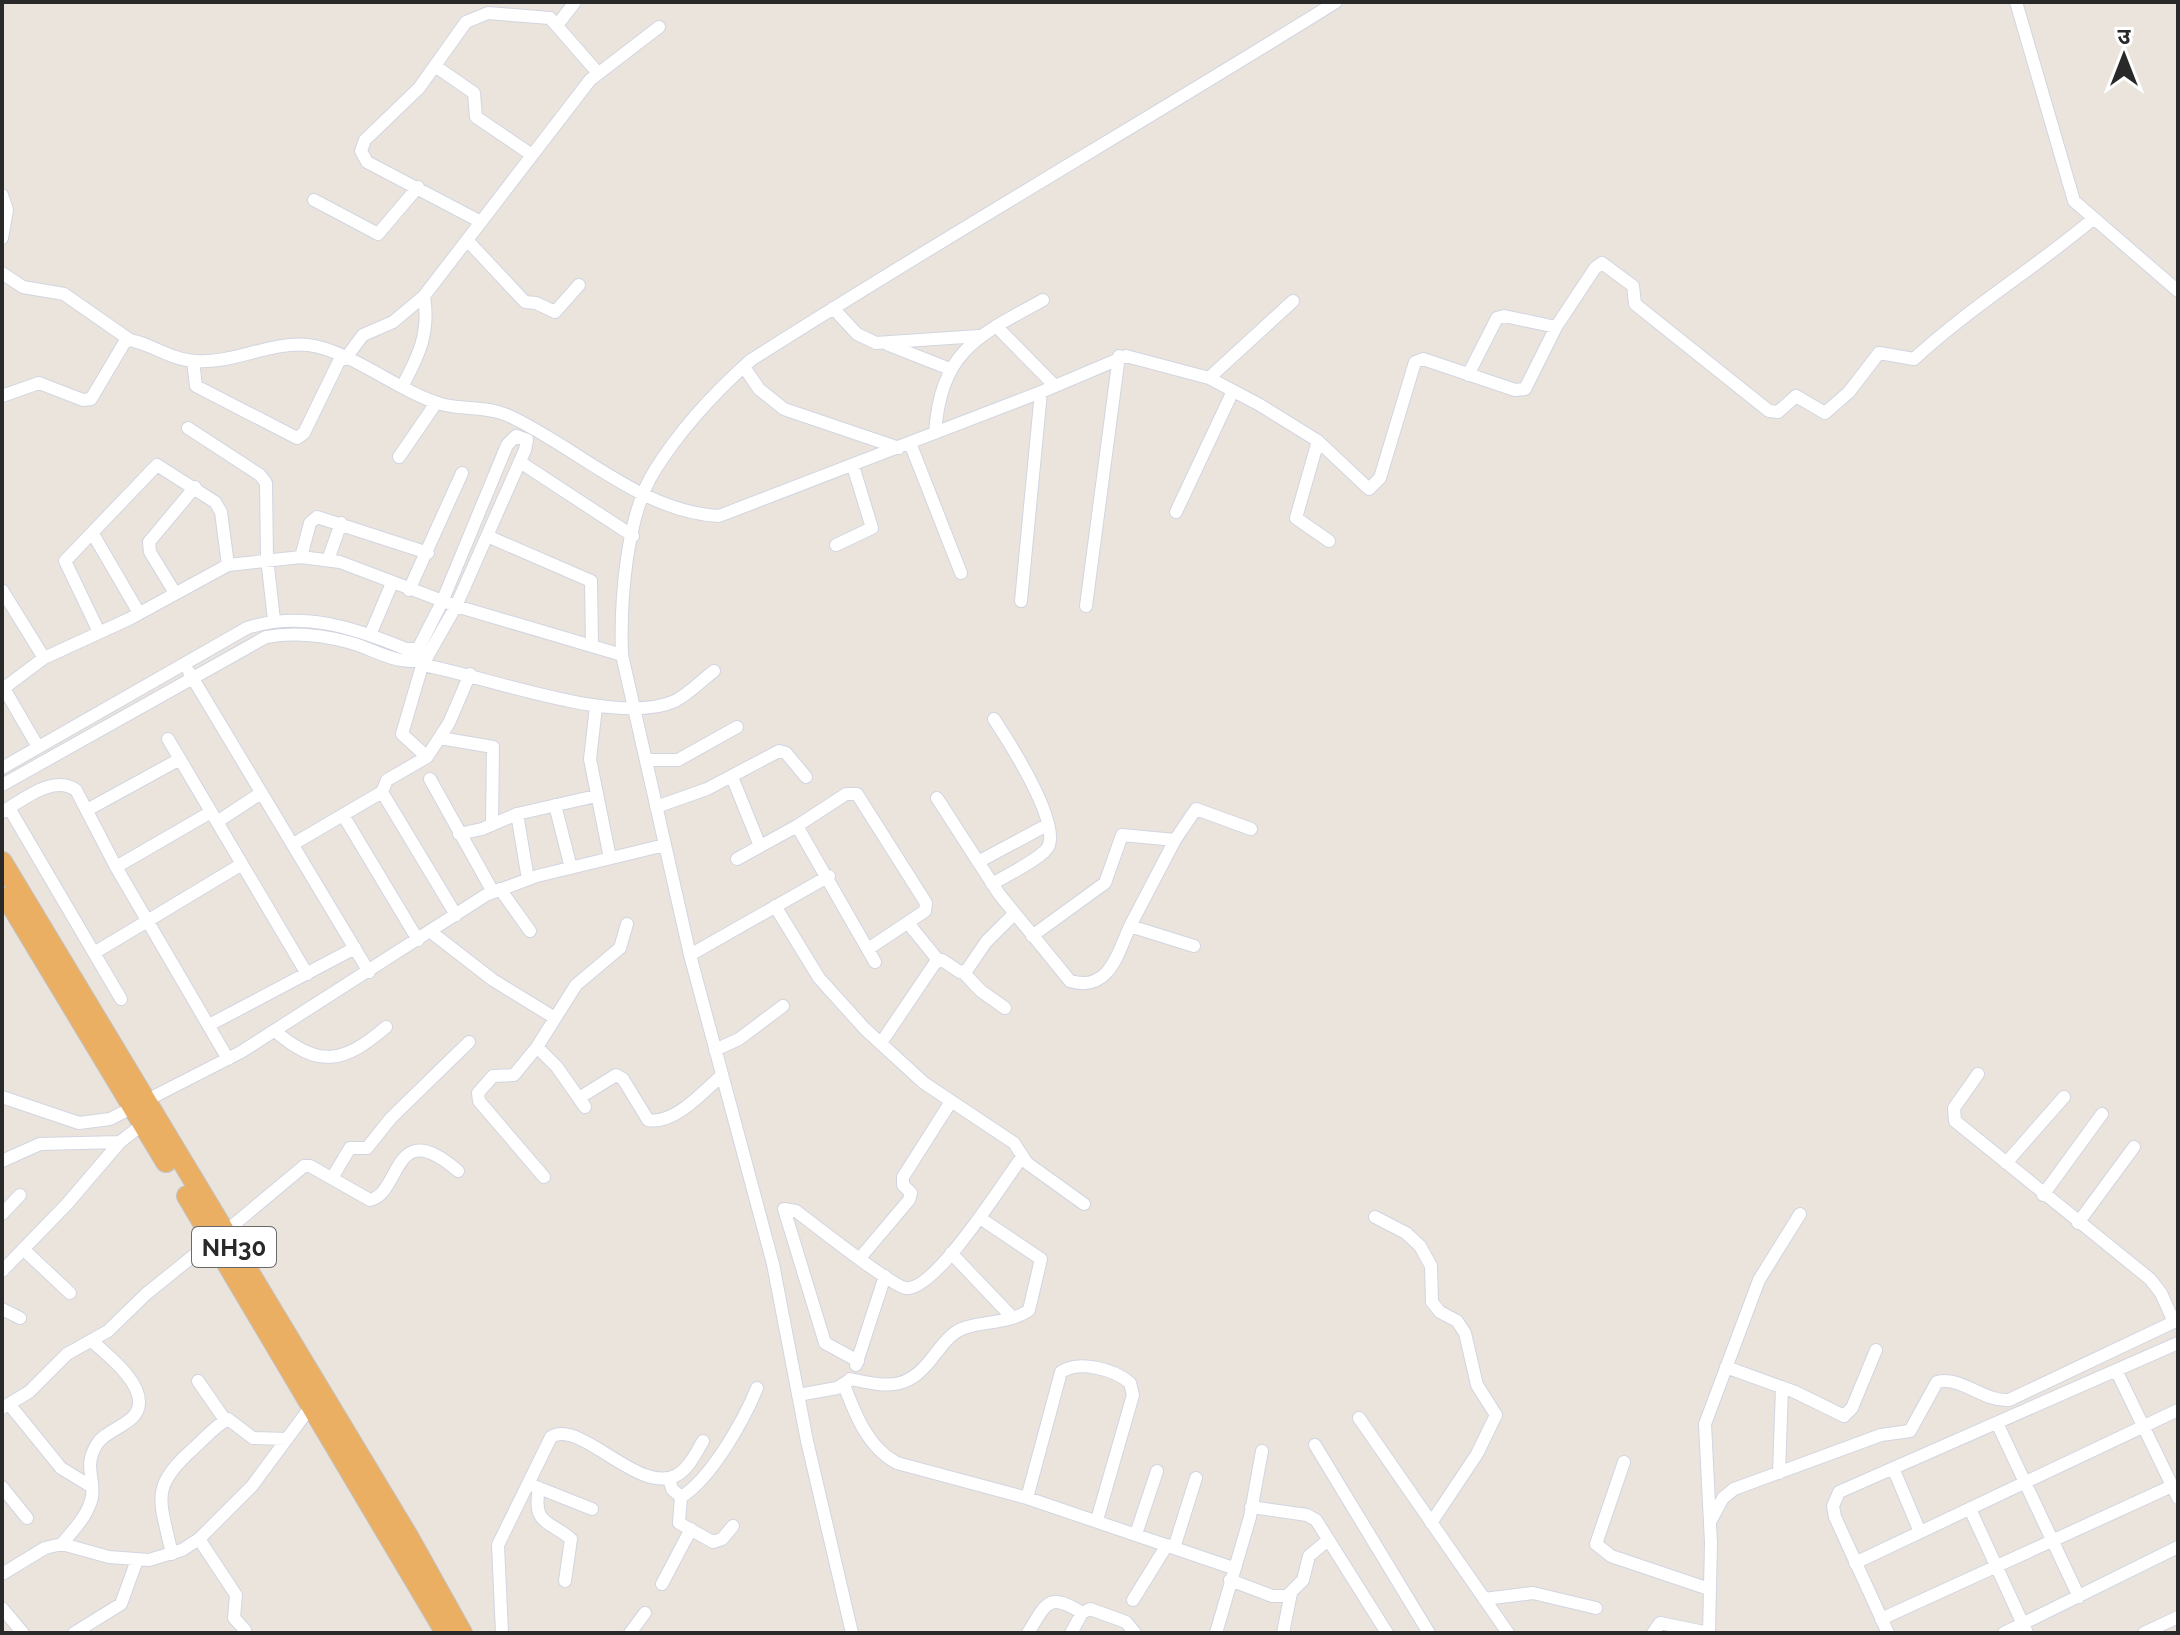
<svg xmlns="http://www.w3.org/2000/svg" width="2180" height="1635" font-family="Raleway,'Noto Sans Devanagari',sans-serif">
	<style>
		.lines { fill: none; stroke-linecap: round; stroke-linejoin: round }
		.minor-casing { stroke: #d2d5e1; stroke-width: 14 }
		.trunk-casing { stroke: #c3c3c3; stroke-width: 22 }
		.minor { stroke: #fff; stroke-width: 12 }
		.trunk { stroke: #ebaf64; stroke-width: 20 }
		.labels { text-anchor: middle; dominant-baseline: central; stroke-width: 6; stroke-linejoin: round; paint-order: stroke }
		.shield { fill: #fff; stroke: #696969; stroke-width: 2 }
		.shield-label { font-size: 24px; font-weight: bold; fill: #292929 }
	</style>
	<rect width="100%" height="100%" fill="#eae4dc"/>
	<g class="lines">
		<g class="minor-casing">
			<path id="minor" d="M 2016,2 L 2074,201 L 2178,291
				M 558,24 L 575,2
				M 435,66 L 474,93 L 476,117 L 532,155
				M 2,195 L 7,210 L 2,238
				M 314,200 L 378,234 L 418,187
				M 481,222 L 367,162 L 361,151 L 365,140 L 419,88 L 466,22 L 488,13 L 550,18 L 598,73
				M 467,240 L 525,302 L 536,303 L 555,312 L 579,285
				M 2,273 L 23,287 L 64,294 L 130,340
				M 833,308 L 857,334 L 876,343 L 979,336
				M 996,326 L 1055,386
				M 889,345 L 950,369
				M 345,359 L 363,335 L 393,322 L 424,296 L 590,80 L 659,27
				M 193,361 L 196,386 L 297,438 L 304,433 L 341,357
				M 744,367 L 759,389 L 784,409 L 899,448
				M 1468,375 L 1497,318 L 1504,316 L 1556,327
				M 1209,378 L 1293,301
				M 402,387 C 419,355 430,333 424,296
				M 2,396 L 39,383 L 83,400 L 91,399 L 126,340 C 145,340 170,360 195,361 C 234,364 270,341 308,345 C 350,350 399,392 441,404 C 462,410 486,406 507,415 C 576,446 640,512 719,516 L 1041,392 L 1126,356 L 1209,378 L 1260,405 L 1318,441 L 1369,489 L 1380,478 L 1415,362 L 1423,359 L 1515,390 L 1525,389 L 1556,327 L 1595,268 L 1602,263 L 1633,286 L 1635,304 L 1769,411 L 1778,412 L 1796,396 L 1825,413 L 1849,392 L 1879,353 L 1914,359 C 1969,308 2035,268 2093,219
				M 188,428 L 260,475 L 266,483 L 267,558 L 274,620
				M 935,433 C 941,351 977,336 1043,300
				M 1318,441 L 1296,518 L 1329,541
				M 910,443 L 961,573
				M 399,457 L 436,403
				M 520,462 L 633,536
				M 1176,512 L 1233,391
				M 93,534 L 139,613
				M 487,536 L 591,581 L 592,644
				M 836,545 L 872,528 L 853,466
				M 301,557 L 310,523 L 317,517 L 428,553
				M 328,560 L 341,523
				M 2,590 L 44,658 L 4,688
				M 409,590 L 462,473
				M 175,593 L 150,552 L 149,542 L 195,487
				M 1021,601 L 1041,392
				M 1086,606 L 1119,356
				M 99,632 L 65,561 L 157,465 L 215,502 L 221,512 L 228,565
				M 370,635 L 392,583
				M 44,658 L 129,619 L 228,565 L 301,557 L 340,562 L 456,606 L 622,655
				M 424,659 L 402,734 L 427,757
				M 423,665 C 489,677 617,727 675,701 C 689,694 702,680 714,671
				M 189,672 L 369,972
				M 2,685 L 38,747
				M 596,707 L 590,759 L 610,858
				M 440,738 L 493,747 L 492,825
				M 168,739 L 307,974
				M 646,760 L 678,760 L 737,727
				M 2,768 L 247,628 C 302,610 355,628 406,649 L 418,649 L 442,602 L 507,445 L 516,436 L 527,440 L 525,450 L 456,606 L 427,657 C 403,670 373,648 348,642 C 322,635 293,632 266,637 L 2,785
				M 732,777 L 760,846
				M 430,779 L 493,892
				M 937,798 L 999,894 L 1070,981 C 1109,993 1118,953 1130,926 L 1194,946
				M 555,805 L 571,868
				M 656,807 L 707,789 L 779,751 L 786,753 L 806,777
				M 9,808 L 121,999
				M 87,810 L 180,759
				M 2,812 C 22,801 52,774 76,790 L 116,867 L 228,1059
				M 517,814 L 528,879
				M 343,815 L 418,940
				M 217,822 L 261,793
				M 797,826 L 875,962
				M 459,834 L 482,829 L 517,814 L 596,796
				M 1175,840 L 1196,809 L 1251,829
				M 295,843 L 382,792
				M 737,859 L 797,826 L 846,794 L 857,794 L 926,903 L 925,911 L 868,949
				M 978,862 L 1047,825
				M 116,867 L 211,812
				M 992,884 C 1005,876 1045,857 1049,845 C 1058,818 1009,742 994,719
				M 500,889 L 530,931
				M 775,906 L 819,978 L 865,1029 L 924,1083 L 1014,1143 L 1027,1163 L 1084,1204
				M 456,915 L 382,792 L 387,780 L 427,757 L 449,723 L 470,674
				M 908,923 L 938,960
				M 431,932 L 493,980 L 555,1018
				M 1032,936 L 1105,883 L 1122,835 L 1175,840 L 1130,926
				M 94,953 L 242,864
				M 690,955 L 829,876
				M 963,972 L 981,991 L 1005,1008
				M 211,1024 L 355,948
				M 275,1031 C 319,1069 344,1063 386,1027
				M 881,1043 L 935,963 L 942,960 L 960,972 L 967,970 L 986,942 L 1014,914
				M 537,1047 L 557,1067 L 585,1107
				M 715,1050 L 739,1039 L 783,1006
				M 1978,1074 L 1954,1108 L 1955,1121 L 2150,1279 L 2161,1293 L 2174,1322
				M 2,1097 L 79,1123 L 110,1119 L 241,1052 L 486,895 L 537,876 L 665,845
				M 579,1098 L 616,1075 L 623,1079 L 648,1120 C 674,1125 703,1092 721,1076
				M 2,1161 L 40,1144 L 120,1142
				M 2006,1163 L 2064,1097
				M 544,1177 L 479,1101 L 478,1093 L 493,1076 L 514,1075 L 537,1047 L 576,985 L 620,948 L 627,924
				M 332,1178 L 350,1148 L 367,1148 L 391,1118 L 469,1042
				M 2043,1195 L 2102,1114
				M 2,1214 L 20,1195
				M 1375,1217 L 1406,1233 L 1420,1246 L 1431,1266 L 1432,1302 L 1440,1312 L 1457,1321 L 1465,1333 L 1477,1385 L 1496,1415 L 1477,1454 L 1431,1523
				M 2078,1223 L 2134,1147
				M 225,1232 L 304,1166 L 310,1166 L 370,1200 C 402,1193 392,1114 458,1171
				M 23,1249 L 70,1293
				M 951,1253 L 1011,1316
				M 860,1258 L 909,1200 L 911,1193 L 903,1185 L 903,1177 L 950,1103
				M 2,1271 L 67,1204 L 120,1142 L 143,1124
				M 2,1309 L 20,1318
				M 858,1361 L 825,1343 L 784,1209 L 796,1211 C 812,1223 893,1287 906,1288 C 935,1292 1005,1180 1022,1157
				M 856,1365 L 885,1276
				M 1726,1367 L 1795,1392 L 1844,1416 L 1852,1408 L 1876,1350
				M 2116,1370 L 2178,1498
				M 850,1379 C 893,1388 909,1390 936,1353 C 944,1343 952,1332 964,1328 C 984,1321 1012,1323 1029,1310 L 1041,1259 L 980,1218
				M 198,1381 L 225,1420
				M 844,1385 C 855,1414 868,1448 897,1463 L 1027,1498 L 1233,1568
				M 798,1395 L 837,1388 L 848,1381
				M 9,1404 L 61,1468 L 92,1487
				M 2,1408 L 29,1392 L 67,1354 L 108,1331 L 146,1294 L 213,1240
				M 1359,1418 L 1508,1633
				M 1997,1423 L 2079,1597
				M 1315,1445 L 1429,1633
				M 1624,1462 L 1596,1544 L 1611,1556 L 1709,1589
				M 1893,1468 L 1920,1532
				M 1779,1473 L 1782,1387
				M 669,1478 L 672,1489 L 681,1497 L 679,1523 L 713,1542 L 722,1539 L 733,1526
				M 534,1486 L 592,1509
				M 2,1487 L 27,1518
				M 539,1488 C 532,1525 549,1520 571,1539 L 565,1581
				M 681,1497 C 711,1479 744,1420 757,1388
				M 1027,1498 L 1061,1372 C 1079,1360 1114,1369 1130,1383 L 1133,1395 L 1097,1520
				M 1251,1507 L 1307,1515 L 1316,1520 L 1387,1633
				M 1970,1509 L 2027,1633
				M 1710,1522 L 1723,1498 L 1734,1489 L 1881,1435 L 1910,1431 L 1937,1382 C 1961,1376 1984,1402 2009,1400 L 2178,1320
				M 1136,1534 L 1157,1471
				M 199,1539 L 236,1595 L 234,1618 L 245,1630
				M 62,1544 C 73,1530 88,1516 92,1497 C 95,1476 83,1467 97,1444 C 107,1428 139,1424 139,1403 C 140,1380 108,1356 92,1341
				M 1174,1548 L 1196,1478
				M 172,1554 C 160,1499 149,1488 194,1448 C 205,1438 215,1426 228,1419 L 253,1438 L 287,1439
				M 1855,1563 L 2178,1410
				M 2,1574 L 45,1548 L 62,1544 L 109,1557 L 149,1560 L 182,1550 L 199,1539 L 252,1486 L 312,1405
				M 1230,1580 L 1272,1596 L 1287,1596 L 1303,1580 L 1309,1556 L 1328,1540
				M 662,1584 L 691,1529
				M 1484,1599 L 1533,1593 L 1596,1608
				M 1133,1600 L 1167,1545
				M 2,1608 L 23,1633
				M 1881,1619 L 2172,1486
				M 74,1633 L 121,1604 L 137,1560
				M 502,1633 L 498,1545 L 551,1437 C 580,1418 639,1496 677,1475 C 689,1468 696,1453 703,1441
				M 630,1633 L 645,1613
				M 852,1633 L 807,1441 L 773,1264 L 690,955 L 622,655 C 620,602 626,515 655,470 C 680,430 716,391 751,360 C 944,237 1142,123 1336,2
				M 1028,1633 C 1046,1604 1048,1591 1082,1613
				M 1071,1633 L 1082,1613 L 1090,1609 L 1126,1622 L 1135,1633
				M 1216,1633 L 1250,1517 L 1262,1451
				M 1283,1633 L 1291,1593
				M 1653,1633 L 1660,1623 L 1709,1633
				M 1709,1633 L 1711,1543 L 1705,1424 L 1759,1280 L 1800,1214
				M 1888,1633 L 1835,1517 L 1833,1506 L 1839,1492 L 2178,1343
				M 2004,1633 L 2178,1547
				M 2144,1633 L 2178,1617"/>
		</g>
		<g class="trunk-casing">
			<path id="trunk" d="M 2,862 L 409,1538 L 462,1633
				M 7,898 L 166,1162
				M 187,1196 L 446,1633"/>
		</g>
		<use href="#minor" class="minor"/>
		<use href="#trunk" class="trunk"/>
	</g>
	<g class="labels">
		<rect class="shield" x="192" y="1227" width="84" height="40" rx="6"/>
		<g class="shield-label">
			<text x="234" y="1247">NH30</text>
		</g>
	</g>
	<rect width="2180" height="1635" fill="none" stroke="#292929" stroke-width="8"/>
	<g transform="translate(2124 56)" stroke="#ffffff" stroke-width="6" paint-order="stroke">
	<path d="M0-6L14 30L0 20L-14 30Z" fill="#292929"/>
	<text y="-12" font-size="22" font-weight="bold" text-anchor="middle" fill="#292929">उ</text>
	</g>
</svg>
